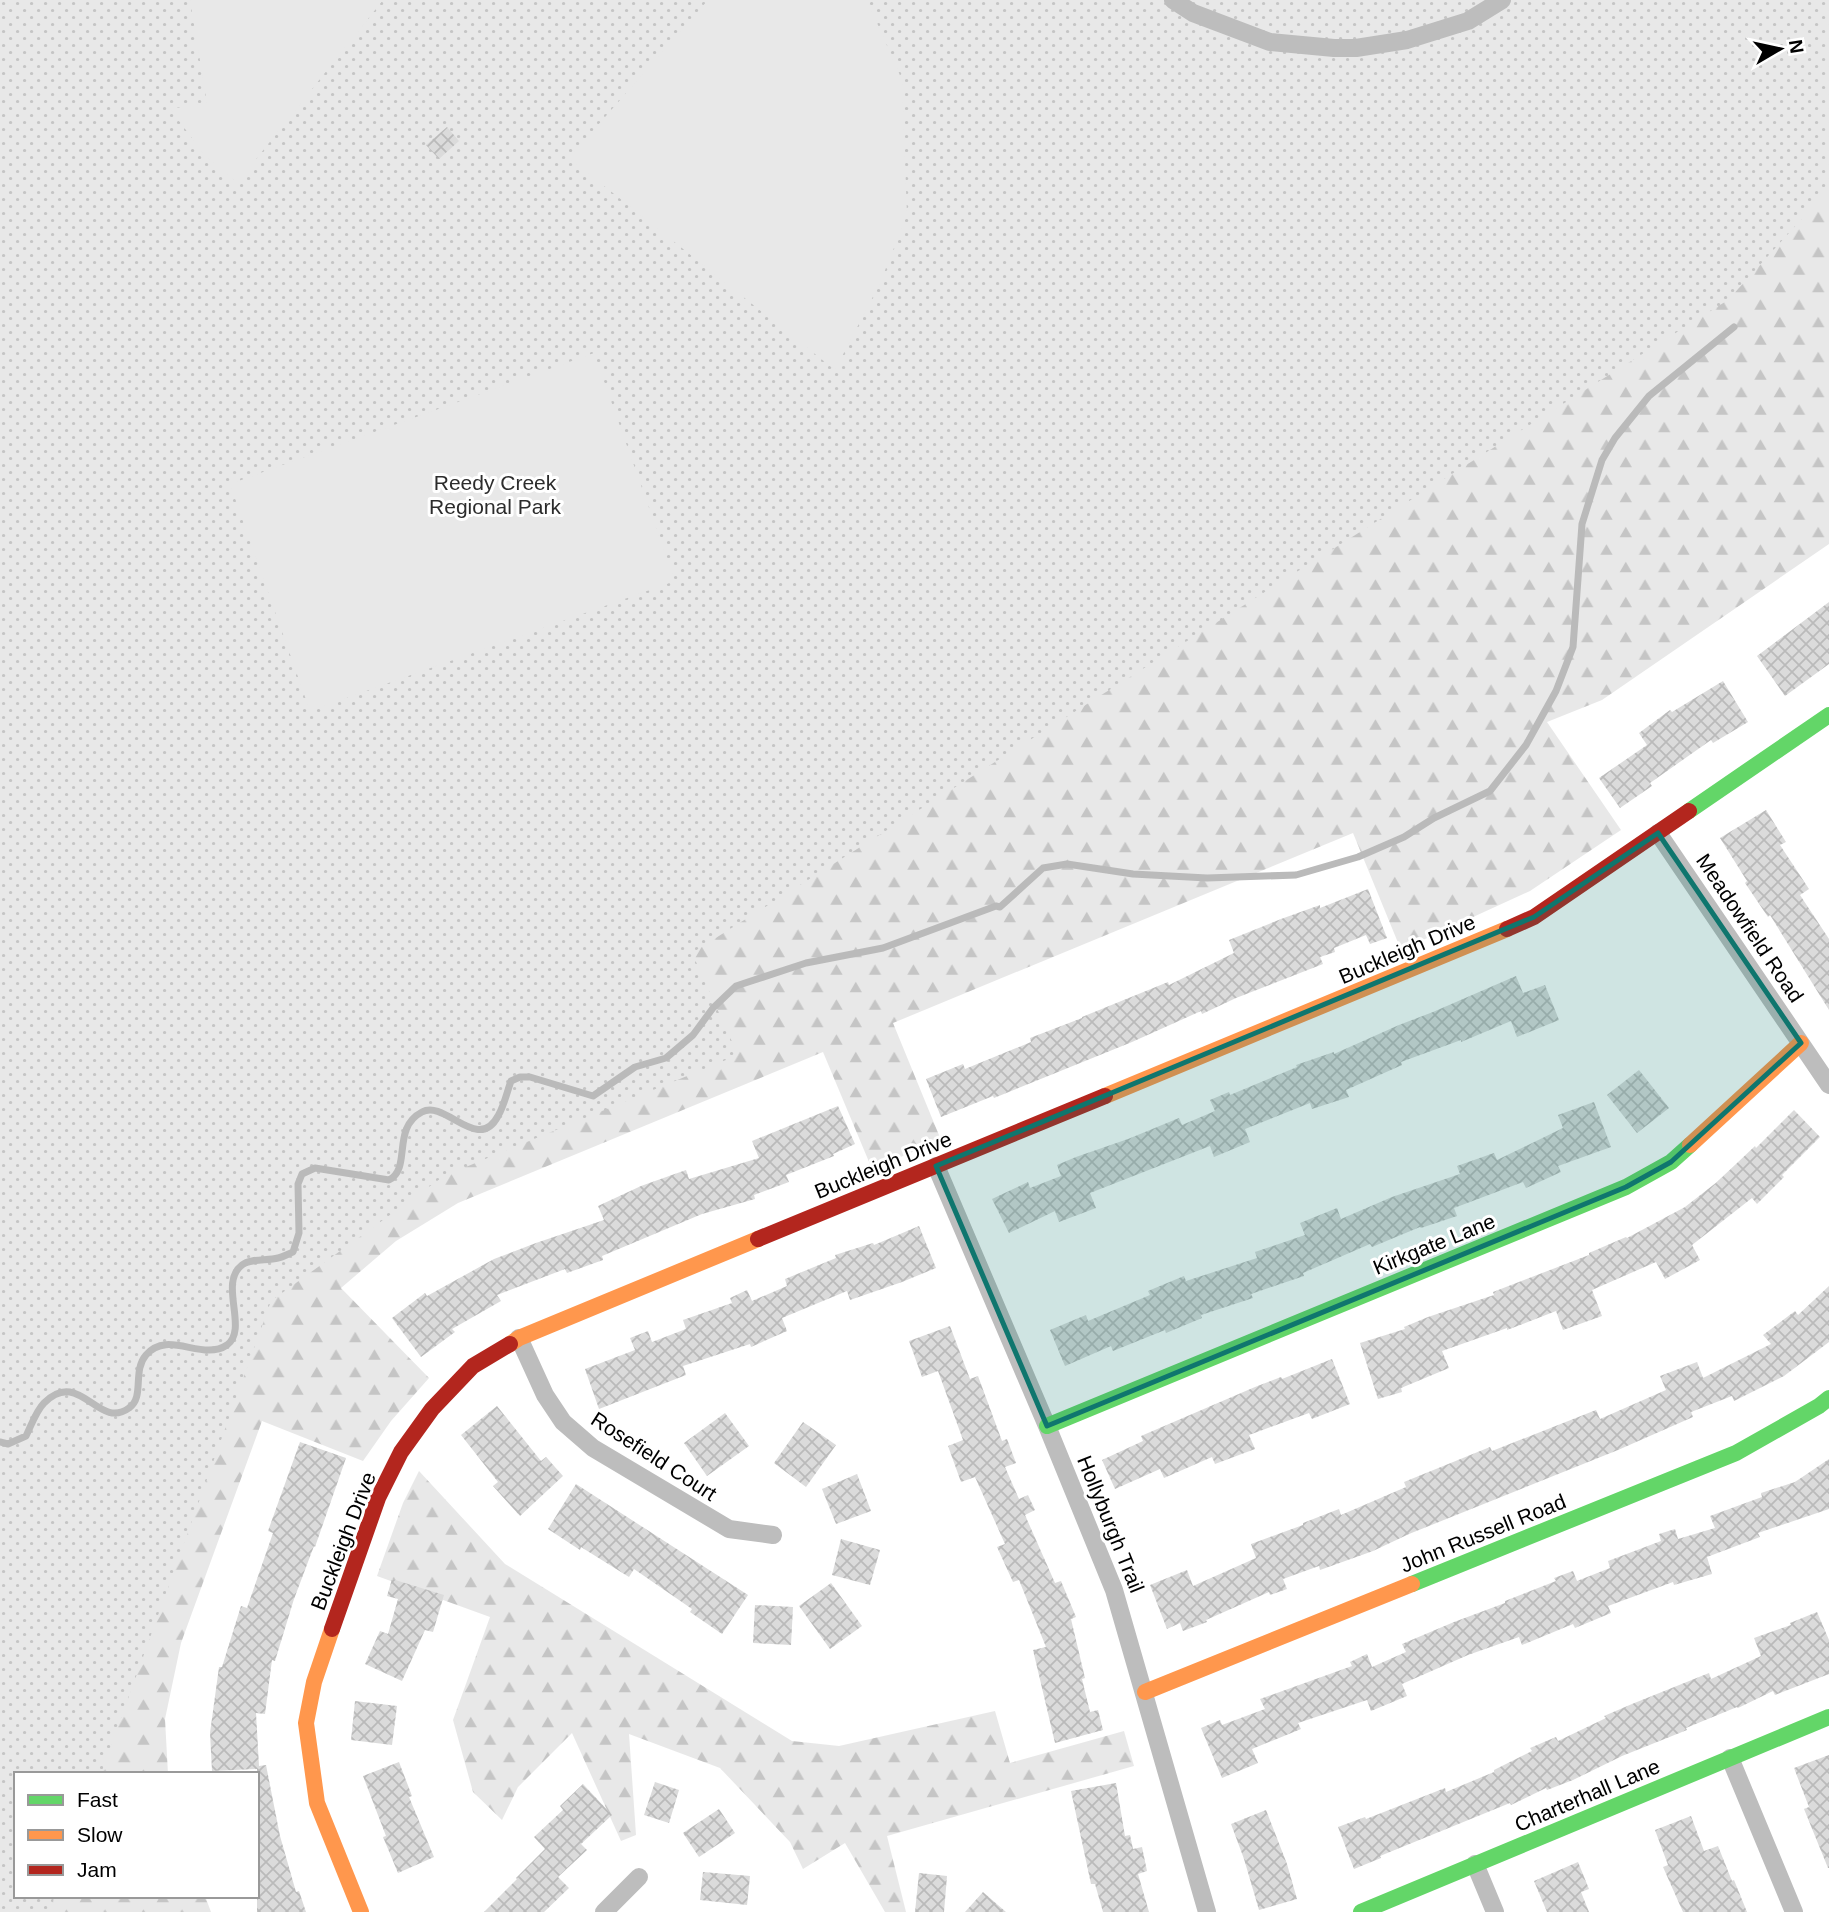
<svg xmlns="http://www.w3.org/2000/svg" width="1829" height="1912" font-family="Helvetica,sans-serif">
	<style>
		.forest { fill: url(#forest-firs) }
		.park { fill: url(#park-dots) }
		.garden { fill: #e8e8e8 }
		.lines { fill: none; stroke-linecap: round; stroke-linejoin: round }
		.stream { stroke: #bababa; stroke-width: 7 }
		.building { fill: url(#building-cross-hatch) }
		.street { stroke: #bdbdbd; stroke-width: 18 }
		.fast { stroke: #63d668; stroke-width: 16 }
		.slow { stroke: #ff974d; stroke-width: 16 }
		.jam { stroke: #b3261e; stroke-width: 16 }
		.marked { fill: #0f766e; fill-opacity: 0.2; stroke: #0f766e; stroke-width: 5; stroke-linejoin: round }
		.labels { text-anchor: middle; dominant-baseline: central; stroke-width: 6; stroke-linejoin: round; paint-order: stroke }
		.park-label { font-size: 21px; fill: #2c2c2c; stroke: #fff }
		.street-label { font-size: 21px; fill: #000; stroke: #fff }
	</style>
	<defs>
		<pattern id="forest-firs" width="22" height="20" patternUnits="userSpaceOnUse" patternTransform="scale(1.75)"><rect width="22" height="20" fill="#e8e8e8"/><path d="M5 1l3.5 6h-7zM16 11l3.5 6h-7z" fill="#c5c5c5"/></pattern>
		<pattern id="park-dots" width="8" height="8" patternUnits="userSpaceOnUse" patternTransform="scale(1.75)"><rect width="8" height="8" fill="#e8e8e8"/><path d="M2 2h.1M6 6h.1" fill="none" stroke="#c5c5c5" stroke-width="1.8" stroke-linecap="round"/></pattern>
		<pattern id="building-cross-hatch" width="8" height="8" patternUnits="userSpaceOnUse" patternTransform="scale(1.75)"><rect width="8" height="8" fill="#dbdbdb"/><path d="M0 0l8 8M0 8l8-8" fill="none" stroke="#bababa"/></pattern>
	</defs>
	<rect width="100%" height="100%" fill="#fff"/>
	<path class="forest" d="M 1829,0 L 1829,544 L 1602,700 L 1547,722 L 1621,830 L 1530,891 L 1401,950 L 1353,833 L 893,1023 L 941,1140 L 872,1169 L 823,1052 L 458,1203 L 396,1241 L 341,1288 L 429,1378 L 391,1421 L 363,1461 L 262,1421 L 181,1643 L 165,1719 L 168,1774 L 16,1774 L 16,1896 L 205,1896 L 211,1912 L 0,1912 L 0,150 Z
		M 419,1471 L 505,1564 L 792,1741 L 839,1746 L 995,1711 L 1010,1763 L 1124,1731 L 1134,1766 L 887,1836 L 906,1912 L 885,1912 L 845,1843 L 803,1869 L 790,1842 L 720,1768 L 629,1734 L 636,1835 L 621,1841 L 572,1733 L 518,1787 L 502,1820 L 473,1792 L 453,1720 L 490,1617 L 377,1576 L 403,1503 Z"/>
	<path class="park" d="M 0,0 L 1829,0 L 1829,189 L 1728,300 L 692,953 L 738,1055 L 444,1176 L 271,1301 L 101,1774 L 16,1774 L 16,1896 L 55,1896 L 49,1912 L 0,1912 Z"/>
	<path class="garden" d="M 190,0 L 383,0 L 237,183 L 204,154 L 170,109 L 207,103 Z
		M 708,0 L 867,0 L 902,80 L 907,215 L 880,283 L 835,370 L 569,158 Z
		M 594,353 L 675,581 L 310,711 L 230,484 Z"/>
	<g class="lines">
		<path class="stream" d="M 0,1442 L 8,1444 L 26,1436 C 31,1426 36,1411 44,1403 C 80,1367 98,1431 129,1408 C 145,1397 132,1371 146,1355 C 168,1329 202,1362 227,1345 C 249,1329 218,1283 242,1265 C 251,1258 267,1261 278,1258 C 283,1257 288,1254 293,1252 L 299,1233 L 298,1184 L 302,1174 L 315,1168 L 389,1180 C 412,1168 391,1128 422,1112 C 445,1099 478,1154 498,1116 C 504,1106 507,1092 511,1081 L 520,1077 L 530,1077 L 593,1096 L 635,1067 L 666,1058 L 693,1035 L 713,1008 L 736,986 L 806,963 L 883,948 L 996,906 L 1000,907 L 1043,868 L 1067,864 L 1133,874 L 1207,878 L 1296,875 L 1358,857 L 1404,837 L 1434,818 L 1490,791 L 1526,745 L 1556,691 L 1573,647 L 1582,524 L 1602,460 L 1615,438 L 1649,396 L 1734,327"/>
	</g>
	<path class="building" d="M 447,127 L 459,141 L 439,159 L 426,145 Z
		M 1829,602 L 1829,664 L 1785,696 L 1757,656 Z
		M 1723,681 L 1748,722 L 1713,743 L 1711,740 L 1650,783 L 1652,786 L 1620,808 L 1599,778 L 1647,745 L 1639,733 L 1670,710 L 1672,712 Z
		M 1766,810 L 1786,842 L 1780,845 L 1809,889 L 1800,895 L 1829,939 L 1829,1010 L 1770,915 L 1768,917 L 1745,883 L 1747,881 L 1720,838 Z
		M 1368,889 L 1387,938 L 1370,944 L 1366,935 L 1334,948 L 1335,952 L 1320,957 L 1323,964 L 1236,998 L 1202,1014 L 1201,1011 L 1132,1042 L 994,1098 L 993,1096 L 941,1117 L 926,1079 L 963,1064 L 965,1069 L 1031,1042 L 1030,1038 L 1082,1018 L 1082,1017 L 1168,982 L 1169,985 L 1234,953 L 1229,940 L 1281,919 L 1320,905 L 1320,908 Z
		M 1516,976 L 1523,993 L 1545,985 L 1559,1020 L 1517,1037 L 1511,1021 L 1461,1042 L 1461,1040 L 1401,1062 L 1402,1065 L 1346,1090 L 1349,1097 L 1312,1109 L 1310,1103 L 1245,1129 L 1250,1142 L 1214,1157 L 1210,1146 L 1090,1193 L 1096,1208 L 1059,1222 L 1055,1211 L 1009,1233 L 992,1199 L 1028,1182 L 1030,1188 L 1061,1176 L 1057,1165 L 1076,1157 L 1128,1139 L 1179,1118 L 1182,1125 L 1215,1111 L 1210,1100 L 1229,1092 L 1230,1095 L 1297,1067 L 1296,1065 L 1334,1052 L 1334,1054 L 1399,1025 L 1433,1012 Z
		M 1639,1070 L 1669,1108 L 1637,1133 L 1607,1095 Z
		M 1594,1102 L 1611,1147 L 1558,1166 L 1561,1172 L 1526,1188 L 1523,1182 L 1454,1208 L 1457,1216 L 1421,1228 L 1420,1227 L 1372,1247 L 1370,1244 L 1303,1273 L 1304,1276 L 1251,1294 L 1253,1298 L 1201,1315 L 1202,1318 L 1166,1333 L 1165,1330 L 1113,1351 L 1111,1346 L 1065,1366 L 1050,1330 L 1086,1315 L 1088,1321 L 1150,1295 L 1148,1291 L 1184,1276 L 1186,1281 L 1257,1258 L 1255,1252 L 1305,1235 L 1300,1223 L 1337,1208 L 1341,1219 L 1392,1197 L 1460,1174 L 1457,1166 L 1494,1153 L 1497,1160 L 1563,1128 L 1558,1115 Z
		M 838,1106 L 855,1144 L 833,1154 L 834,1156 L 786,1175 L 789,1182 L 754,1195 L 755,1199 L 702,1214 L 602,1256 L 603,1260 L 567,1273 L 565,1269 L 497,1295 L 501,1301 L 452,1329 L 455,1332 L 421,1357 L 392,1318 L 425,1293 L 427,1296 L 494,1259 L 536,1243 L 604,1220 L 598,1206 L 641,1186 L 686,1170 L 689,1179 L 759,1158 L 752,1141 Z
		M 1794,1110 L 1820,1137 L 1782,1175 L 1784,1177 L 1757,1204 L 1752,1198 L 1692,1245 L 1700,1260 L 1665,1279 L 1656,1262 L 1592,1290 L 1602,1316 L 1563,1330 L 1556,1311 L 1507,1330 L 1507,1328 L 1442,1351 L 1449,1368 L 1401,1388 L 1402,1392 L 1378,1399 L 1360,1343 L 1405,1329 L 1404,1327 L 1428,1317 L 1494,1295 L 1493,1292 L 1589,1255 L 1589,1253 L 1626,1237 L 1627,1238 L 1685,1207 L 1717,1182 L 1755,1146 L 1756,1148 Z
		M 919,1226 L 936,1268 L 902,1282 L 850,1300 L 847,1291 L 782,1318 L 787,1331 L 751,1347 L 750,1344 L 683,1366 L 686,1375 L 599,1409 L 585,1369 L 635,1350 L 630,1338 L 648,1331 L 652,1342 L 686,1329 L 683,1320 L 732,1303 L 730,1298 L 747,1290 L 752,1301 L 787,1286 L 785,1279 L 836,1258 L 835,1255 L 873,1243 L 874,1245 Z
		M 1829,1286 L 1829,1342 L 1784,1376 L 1734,1401 L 1732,1396 L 1691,1412 L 1693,1417 L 1618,1450 L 1409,1534 L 1373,1551 L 1320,1570 L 1319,1566 L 1283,1579 L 1287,1589 L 1270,1595 L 1269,1592 L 1206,1620 L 1207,1622 L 1183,1631 L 1180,1623 L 1167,1629 L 1150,1585 L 1187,1570 L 1193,1586 L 1256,1558 L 1251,1544 L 1303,1525 L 1303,1523 L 1339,1509 L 1341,1515 L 1406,1487 L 1404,1482 L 1490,1447 L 1492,1451 L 1596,1410 L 1600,1419 L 1666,1390 L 1660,1376 L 1697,1362 L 1703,1378 L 1771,1344 L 1763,1335 L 1795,1311 L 1798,1315 Z
		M 950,1326 L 970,1379 L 978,1376 L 1002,1441 L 1007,1439 L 1016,1463 L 1005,1467 L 1019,1499 L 1028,1495 L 1035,1510 L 1025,1515 L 1055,1583 L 1061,1581 L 1076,1617 L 1071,1619 L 1085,1678 L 1082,1679 L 1090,1712 L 1098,1710 L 1103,1730 L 1055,1743 L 1033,1650 L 1046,1647 L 1019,1580 L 1013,1582 L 997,1547 L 1005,1544 L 975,1477 L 961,1482 L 948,1446 L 963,1440 L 938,1371 L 922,1377 L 909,1341 Z
		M 1332,1359 L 1350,1404 L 1312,1419 L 1309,1413 L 1249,1435 L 1255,1449 L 1215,1464 L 1212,1457 L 1164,1478 L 1160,1469 L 1115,1489 L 1102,1460 L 1143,1441 L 1141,1436 L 1255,1387 L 1281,1377 L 1282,1379 Z
		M 497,1406 L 541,1461 L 546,1457 L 563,1476 L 520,1516 L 493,1486 L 498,1482 L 461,1435 Z
		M 725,1413 L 749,1446 L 707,1476 L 684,1443 Z
		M 803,1422 L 836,1445 L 806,1487 L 774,1463 Z
		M 300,1442 L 346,1458 L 315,1547 L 314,1546 L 294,1599 L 275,1661 L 272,1660 L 265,1714 L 256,1713 L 259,1766 L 266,1765 L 280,1836 L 296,1892 L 299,1891 L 306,1912 L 257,1912 L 257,1769 L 212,1771 L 210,1733 L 219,1667 L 222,1667 L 241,1606 L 247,1608 L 273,1533 L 268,1531 Z
		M 1829,1459 L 1829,1509 L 1758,1533 L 1760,1537 L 1707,1557 L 1712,1574 L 1674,1585 L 1673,1582 L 1608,1606 L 1611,1613 L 1575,1628 L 1573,1624 L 1522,1645 L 1519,1637 L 1468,1655 L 1402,1684 L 1407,1696 L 1371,1711 L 1367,1700 L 1298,1723 L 1301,1729 L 1252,1749 L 1258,1763 L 1222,1778 L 1201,1728 L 1220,1720 L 1222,1725 L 1265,1709 L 1260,1699 L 1352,1666 L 1350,1662 L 1367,1654 L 1372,1667 L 1406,1652 L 1402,1644 L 1454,1622 L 1505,1603 L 1505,1601 L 1556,1581 L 1554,1578 L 1573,1571 L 1577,1581 L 1610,1568 L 1608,1561 L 1661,1541 L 1659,1534 L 1675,1529 L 1678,1539 L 1715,1528 L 1710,1516 L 1762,1497 L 1761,1493 L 1795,1482 Z
		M 857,1474 L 871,1511 L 836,1524 L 822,1489 Z
		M 576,1484 L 748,1595 L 722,1634 L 690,1612 L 692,1609 L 634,1569 L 629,1577 L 581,1547 L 580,1550 L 548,1529 Z
		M 841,1539 L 880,1550 L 870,1585 L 832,1575 Z
		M 392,1579 L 444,1595 L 433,1632 L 425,1630 L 402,1681 L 365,1664 L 380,1631 L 388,1634 L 398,1599 L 387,1596 Z
		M 831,1583 L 862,1626 L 830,1649 L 799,1606 Z
		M 755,1605 L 793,1607 L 791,1645 L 753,1643 Z
		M 1817,1612 L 1829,1640 L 1829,1674 L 1775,1695 L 1773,1691 L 1738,1708 L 1737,1707 L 1686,1728 L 1687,1730 L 1622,1756 L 1573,1780 L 1547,1790 L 1546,1788 L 1511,1805 L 1510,1803 L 1380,1856 L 1381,1858 L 1354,1869 L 1338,1827 L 1365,1817 L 1366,1819 L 1445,1788 L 1446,1792 L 1494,1772 L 1494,1770 L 1532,1751 L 1530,1748 L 1556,1737 L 1558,1741 L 1606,1718 L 1604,1716 L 1632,1704 L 1709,1673 L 1711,1679 L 1761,1656 L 1754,1638 L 1791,1625 L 1790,1623 Z
		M 355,1701 L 397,1706 L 392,1745 L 351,1740 Z
		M 1829,1755 L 1829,1868 L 1828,1868 L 1804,1809 L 1809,1807 L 1794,1768 Z
		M 399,1762 L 412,1796 L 409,1797 L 434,1857 L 398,1873 L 383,1837 L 386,1836 L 363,1776 Z
		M 655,1782 L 679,1790 L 669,1823 L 644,1815 Z
		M 1116,1783 L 1125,1836 L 1130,1835 L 1133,1849 L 1142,1847 L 1147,1871 L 1138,1874 L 1149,1912 L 1103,1912 L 1095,1884 L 1091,1884 L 1071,1791 Z
		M 583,1784 L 612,1815 L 581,1844 L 587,1850 L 558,1877 L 569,1888 L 544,1912 L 484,1912 L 517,1879 L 516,1878 L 545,1849 L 534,1837 L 563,1810 L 560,1806 Z
		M 719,1809 L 735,1833 L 699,1857 L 683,1833 Z
		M 1266,1810 L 1287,1864 L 1297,1899 L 1259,1910 L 1244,1859 L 1231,1824 Z
		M 1691,1816 L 1704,1851 L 1718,1846 L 1732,1881 L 1734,1880 L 1747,1912 L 1683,1912 L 1663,1867 L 1668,1865 L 1655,1830 Z
		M 1578,1862 L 1589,1889 L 1581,1892 L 1589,1912 L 1547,1912 L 1534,1881 Z
		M 703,1872 L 750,1876 L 747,1905 L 700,1900 Z
		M 919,1873 L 947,1876 L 944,1912 L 915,1912 Z
		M 983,1892 L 1006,1912 L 965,1912 Z"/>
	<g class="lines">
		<path class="street" d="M 1173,0 L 1193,13 L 1270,42 L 1334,48 L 1356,48 L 1407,40 L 1468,21 L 1502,0
			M 1658,833 L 1829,1085
			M 936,1166 L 1047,1426 L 1114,1590 L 1207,1912
			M 519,1338 L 545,1395 L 563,1422 L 593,1448 L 729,1529 L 773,1535
			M 1730,1758 L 1794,1912
			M 1475,1864 L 1495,1912
			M 604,1912 L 639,1877"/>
		<path class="fast" d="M 1689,811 L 1829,715
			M 1047,1426 L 1626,1187 L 1671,1162 L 1690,1145
			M 1412,1584 L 1736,1453 L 1819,1406 L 1829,1398
			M 1361,1912 L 1829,1717"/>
		<path class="slow" d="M 1105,1096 L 1507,929
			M 1690,1145 L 1801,1043
			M 510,1344 L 519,1338 L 758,1239
			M 332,1629 L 314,1682 L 306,1723 L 317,1803 L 361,1912
			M 1145,1692 L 1412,1584"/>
		<path class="jam" d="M 1507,929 L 1534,917 L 1689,811
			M 758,1239 L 1105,1096
			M 332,1629 L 378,1498 L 401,1452 L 432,1409 L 473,1366 L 510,1344"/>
	</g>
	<path class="marked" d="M 1658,833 L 1801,1043 L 1671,1162 L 1626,1187 L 1047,1426 L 936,1166 L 1534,917 Z"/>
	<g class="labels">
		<g class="park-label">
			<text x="495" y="482">Reedy Creek<tspan x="495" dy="24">Regional Park</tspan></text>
		</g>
		<g class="street-label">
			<text transform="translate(1750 928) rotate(56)">Meadowfield Road</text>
			<text transform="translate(1407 949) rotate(-23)">Buckleigh Drive</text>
			<text transform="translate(883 1165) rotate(-22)">Buckleigh Drive</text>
			<text transform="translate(1434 1244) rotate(-22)">Kirkgate Lane</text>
			<text transform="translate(654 1456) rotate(33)">Rosefield Court</text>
			<text transform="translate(1111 1524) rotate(68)">Hollyburgh Trail</text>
			<text transform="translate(1483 1533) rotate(-22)">John Russell Road</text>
			<text transform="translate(343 1541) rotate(-69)">Buckleigh Drive</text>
			<text transform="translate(1587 1795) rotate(-23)">Charterhall Lane</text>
		</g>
	</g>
	<rect x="14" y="1772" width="245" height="126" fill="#ffffff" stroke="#999999" stroke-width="2"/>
	<rect x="28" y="1795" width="35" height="10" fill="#63d668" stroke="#999999" stroke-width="2"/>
	<text x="77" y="1807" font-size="21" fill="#000000">Fast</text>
	<rect x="28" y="1830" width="35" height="10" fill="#ff974d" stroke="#999999" stroke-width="2"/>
	<text x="77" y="1842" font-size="21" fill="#000000">Slow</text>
	<rect x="28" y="1865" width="35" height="10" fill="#b3261e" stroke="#999999" stroke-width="2"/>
	<text x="77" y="1877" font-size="21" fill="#000000">Jam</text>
	<g transform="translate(1780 49) rotate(81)" stroke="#ffffff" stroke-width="5" paint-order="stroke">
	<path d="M0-5L12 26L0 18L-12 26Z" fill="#000000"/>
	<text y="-10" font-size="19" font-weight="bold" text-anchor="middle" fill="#000000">N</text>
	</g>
</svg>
